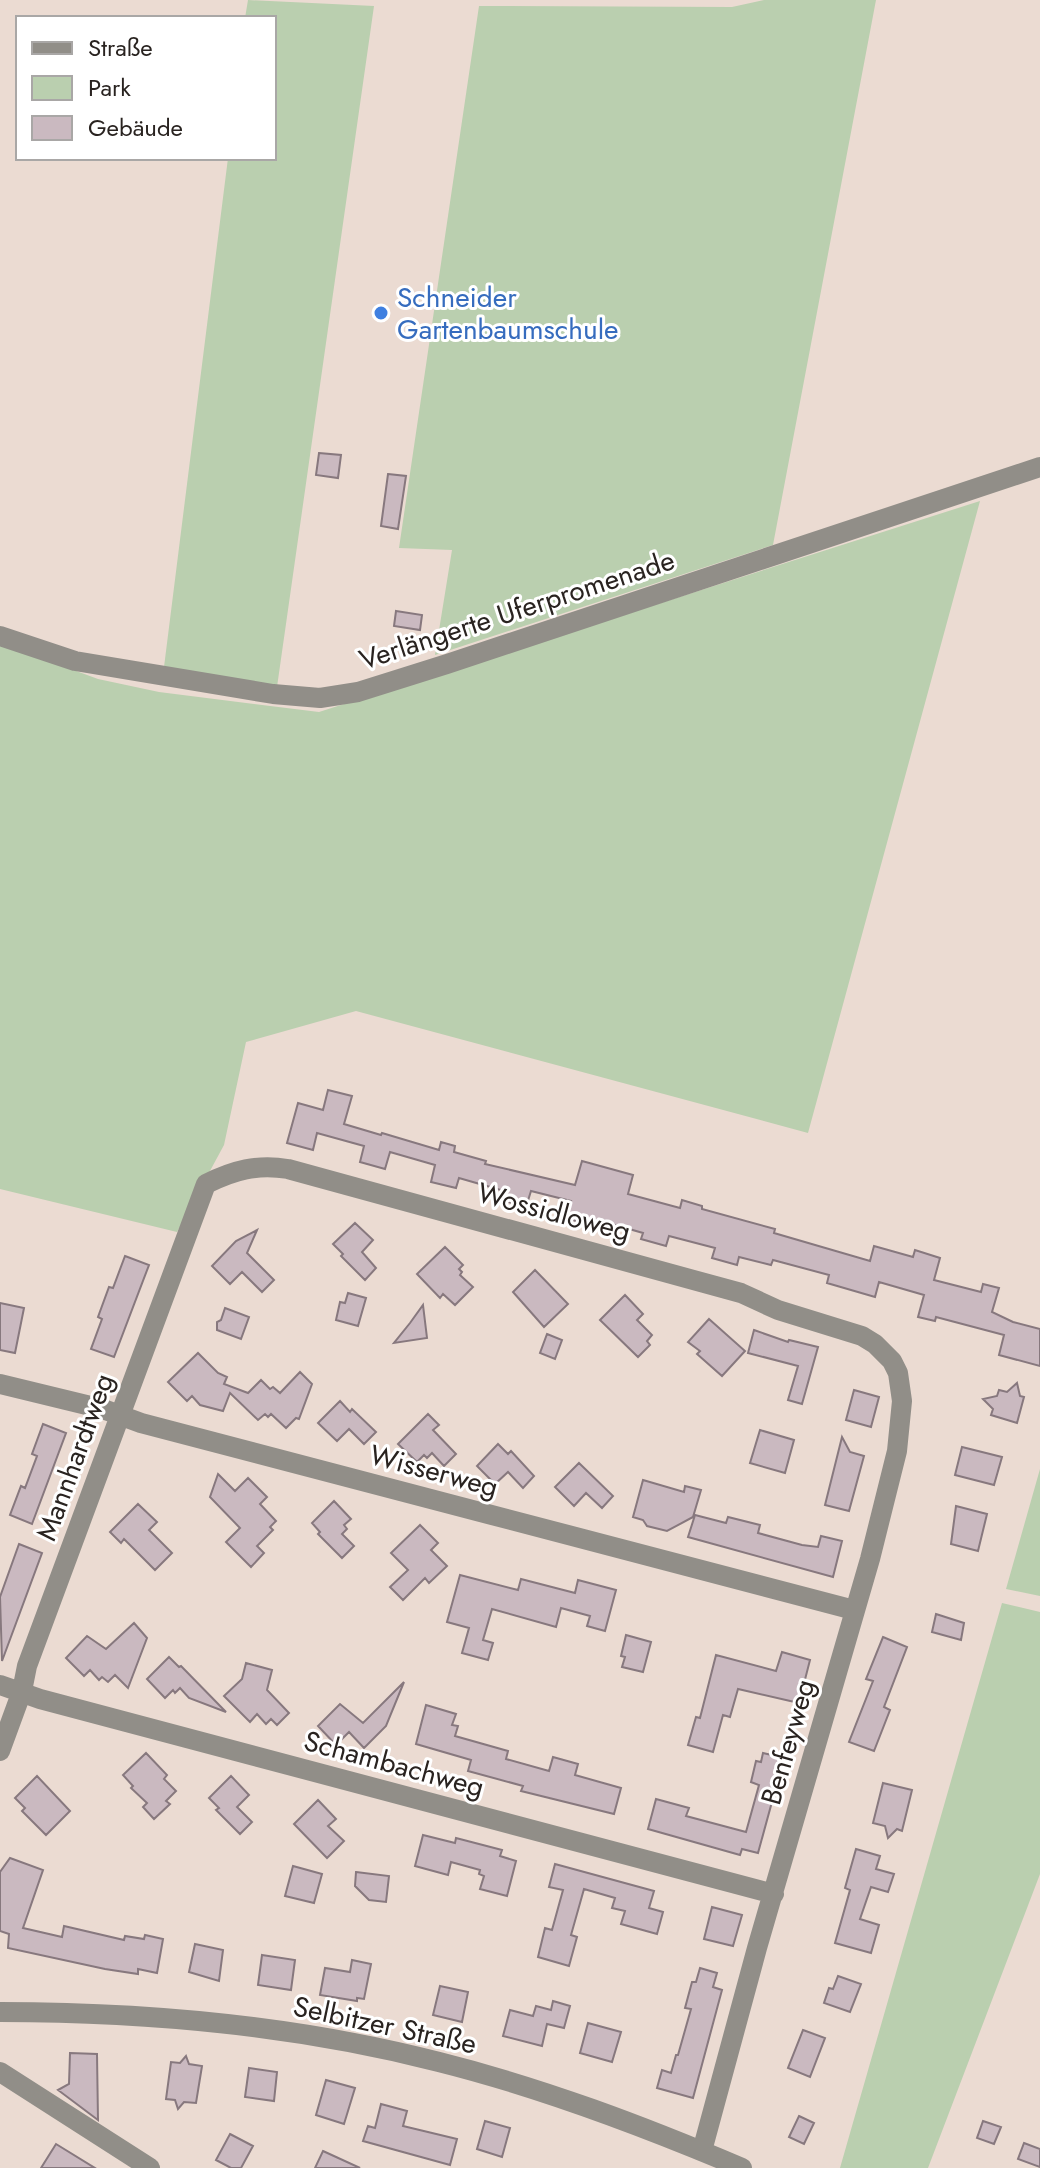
<svg xmlns="http://www.w3.org/2000/svg" width="1040" height="2168" font-family="Jost,sans-serif">
	<style>
		.green { fill: #bacfaf }
		.building { fill: #cab9c0; stroke: #87787e; stroke-width: 2 }
		.lines { fill: none; stroke-linecap: round; stroke-linejoin: round }
		.minor { stroke: #918e88; stroke-width: 20 }
		.shop-dot { fill: #3f7fe0; stroke: #fff; stroke-width: 3 }
		.labels { text-anchor: middle; dominant-baseline: central; stroke-width: 6; stroke-linejoin: round; paint-order: stroke }
		.shop-label { font-size: 28px; fill: #366cbe; stroke: #fff; text-anchor: start }
		.street-label { font-size: 28px; fill: #292320; stroke: #fff }
	</style>
	<rect width="100%" height="100%" fill="#ebdbd2"/>
	<path class="green" d="M 248,0 L 374,6 L 277,687 L 163,675 L 228,158 L 274,158 L 274,18 L 245,18 Z
		M 764,0 L 876,0 L 773,545 L 435,655 L 452,550 L 399,548 L 479,6 L 732,7 Z
		M 980,501 L 808,1133 L 356,1011 L 246,1042 L 224,1145 L 177,1232 L 0,1189 L 0,643 L 98,679 L 159,692 L 319,712 Z
		M 1040,1469 L 1040,1596 L 1006,1589 Z
		M 1002,1603 L 1040,1612 L 1040,1874 L 928,2168 L 840,2168 Z"/>
	<path class="building" d="M 319,453 L 341,455 L 338,478 L 316,475 Z
		M 388,474 L 406,476 L 398,529 L 381,526 Z
		M 396,611 L 422,615 L 420,630 L 394,626 Z
		M 328,1090 L 352,1096 L 344,1124 L 381,1135 L 382,1133 L 439,1150 L 441,1142 L 455,1146 L 454,1152 L 486,1161 L 485,1164 L 575,1185 L 582,1161 L 633,1175 L 628,1194 L 680,1208 L 682,1200 L 702,1206 L 702,1209 L 775,1229 L 774,1233 L 870,1261 L 874,1246 L 913,1257 L 915,1250 L 940,1258 L 934,1280 L 981,1292 L 983,1284 L 999,1288 L 992,1312 L 1013,1322 L 1040,1329 L 1040,1366 L 999,1355 L 1004,1335 L 936,1317 L 935,1321 L 918,1317 L 924,1295 L 879,1282 L 875,1297 L 827,1283 L 829,1275 L 773,1260 L 771,1265 L 739,1257 L 737,1265 L 712,1258 L 715,1248 L 669,1236 L 666,1246 L 641,1239 L 643,1233 L 598,1220 L 596,1227 L 566,1218 L 571,1201 L 531,1191 L 526,1207 L 501,1200 L 504,1191 L 459,1178 L 456,1188 L 431,1182 L 435,1165 L 390,1152 L 385,1169 L 360,1162 L 364,1146 L 317,1133 L 313,1150 L 287,1143 L 298,1103 L 323,1110 Z
		M 355,1223 L 373,1240 L 362,1252 L 376,1268 L 365,1280 L 341,1256 L 343,1254 L 333,1244 Z
		M 257,1230 L 247,1253 L 274,1280 L 262,1292 L 242,1272 L 230,1284 L 212,1266 L 236,1241 Z
		M 445,1247 L 463,1265 L 459,1269 L 462,1272 L 460,1275 L 473,1287 L 455,1305 L 443,1294 L 440,1298 L 417,1274 Z
		M 125,1256 L 149,1265 L 114,1357 L 91,1349 L 102,1319 L 98,1317 L 109,1287 L 113,1288 Z
		M 535,1270 L 568,1304 L 544,1327 L 513,1292 Z
		M 348,1293 L 366,1298 L 358,1326 L 336,1320 L 340,1302 L 345,1303 Z
		M 625,1295 L 643,1314 L 637,1320 L 652,1335 L 647,1341 L 650,1345 L 638,1357 L 600,1320 Z
		M 0,1303 L 24,1308 L 15,1353 L 0,1350 Z
		M 423,1305 L 427,1338 L 394,1343 L 410,1323 Z
		M 225,1308 L 249,1317 L 241,1339 L 217,1330 L 217,1322 L 221,1320 Z
		M 709,1319 L 745,1351 L 722,1376 L 697,1354 L 700,1351 L 688,1342 Z
		M 754,1330 L 788,1342 L 789,1340 L 818,1347 L 802,1404 L 788,1400 L 798,1366 L 748,1353 Z
		M 547,1334 L 562,1340 L 555,1359 L 540,1353 Z
		M 198,1353 L 218,1373 L 227,1377 L 224,1384 L 248,1393 L 261,1380 L 270,1389 L 273,1387 L 280,1393 L 300,1372 L 312,1384 L 299,1419 L 296,1418 L 286,1428 L 271,1414 L 268,1417 L 265,1414 L 258,1420 L 230,1393 L 223,1411 L 200,1405 L 192,1396 L 187,1401 L 168,1382 Z
		M 1017,1383 L 1020,1396 L 1024,1397 L 1017,1423 L 991,1415 L 993,1409 L 983,1399 L 997,1396 L 999,1390 L 1007,1392 Z
		M 854,1390 L 879,1397 L 871,1427 L 846,1420 Z
		M 340,1401 L 350,1412 L 352,1409 L 376,1432 L 364,1444 L 349,1429 L 337,1441 L 318,1423 Z
		M 428,1414 L 439,1425 L 433,1430 L 456,1454 L 444,1466 L 432,1453 L 427,1458 L 424,1455 L 417,1462 L 398,1444 Z
		M 43,1424 L 66,1433 L 32,1524 L 10,1515 L 21,1486 L 25,1488 L 37,1456 L 32,1454 Z
		M 760,1430 L 794,1440 L 785,1473 L 750,1463 Z
		M 842,1437 L 850,1452 L 864,1456 L 849,1511 L 825,1505 Z
		M 498,1444 L 508,1454 L 511,1451 L 534,1476 L 523,1488 L 508,1472 L 495,1484 L 477,1466 Z
		M 962,1447 L 1002,1457 L 994,1485 L 955,1475 Z
		M 579,1463 L 613,1496 L 602,1508 L 586,1493 L 574,1506 L 555,1487 Z
		M 218,1474 L 235,1491 L 248,1478 L 267,1497 L 260,1504 L 276,1521 L 270,1527 L 273,1530 L 257,1546 L 264,1553 L 251,1567 L 226,1542 L 240,1528 L 210,1497 Z
		M 643,1480 L 684,1492 L 685,1486 L 701,1490 L 693,1517 L 667,1531 L 647,1526 L 643,1520 L 633,1517 Z
		M 334,1501 L 351,1519 L 344,1525 L 347,1529 L 342,1534 L 354,1546 L 342,1558 L 318,1534 L 320,1532 L 312,1523 Z
		M 138,1504 L 157,1522 L 149,1530 L 172,1553 L 155,1570 L 124,1539 L 121,1543 L 110,1532 Z
		M 956,1506 L 987,1514 L 978,1551 L 951,1544 Z
		M 695,1515 L 726,1523 L 728,1517 L 760,1525 L 758,1533 L 802,1545 L 818,1547 L 821,1536 L 842,1541 L 833,1577 L 688,1537 Z
		M 420,1525 L 438,1543 L 431,1550 L 447,1566 L 429,1583 L 425,1578 L 403,1600 L 390,1587 L 408,1570 L 391,1553 Z
		M 19,1544 L 42,1553 L 2,1661 L 0,1597 Z
		M 460,1575 L 518,1590 L 521,1579 L 575,1593 L 578,1580 L 616,1590 L 605,1631 L 587,1626 L 590,1616 L 561,1608 L 556,1627 L 492,1609 L 483,1640 L 493,1643 L 488,1660 L 462,1653 L 469,1628 L 447,1622 Z
		M 936,1614 L 964,1623 L 961,1640 L 932,1632 Z
		M 134,1623 L 147,1638 L 128,1688 L 115,1675 L 108,1682 L 102,1677 L 99,1680 L 90,1670 L 84,1676 L 66,1658 L 87,1636 L 106,1649 Z
		M 626,1635 L 651,1642 L 643,1672 L 622,1667 L 625,1657 L 621,1656 Z
		M 883,1637 L 907,1647 L 884,1707 L 890,1710 L 874,1751 L 849,1742 L 873,1681 L 866,1679 Z
		M 782,1652 L 810,1660 L 799,1703 L 738,1689 L 730,1717 L 723,1715 L 713,1752 L 688,1745 L 696,1717 L 700,1718 L 716,1655 L 776,1671 Z
		M 169,1657 L 179,1667 L 181,1666 L 226,1712 L 189,1698 L 180,1688 L 175,1693 L 173,1690 L 165,1698 L 147,1679 Z
		M 246,1663 L 272,1670 L 267,1690 L 289,1713 L 277,1725 L 271,1719 L 266,1724 L 257,1714 L 250,1722 L 224,1696 L 242,1679 Z
		M 404,1682 L 386,1726 L 364,1748 L 349,1732 L 336,1745 L 318,1726 L 340,1704 L 363,1723 Z
		M 426,1705 L 456,1714 L 452,1725 L 458,1726 L 455,1736 L 508,1751 L 506,1759 L 549,1771 L 553,1757 L 578,1764 L 575,1775 L 621,1788 L 614,1814 L 521,1791 L 523,1786 L 468,1771 L 471,1760 L 416,1744 Z
		M 146,1753 L 167,1775 L 164,1779 L 176,1791 L 166,1801 L 170,1804 L 154,1819 L 143,1807 L 147,1803 L 131,1788 L 133,1786 L 123,1775 Z
		M 763,1753 L 784,1758 L 758,1853 L 742,1849 L 740,1855 L 648,1829 L 656,1799 L 689,1808 L 686,1816 L 746,1832 L 759,1785 L 751,1782 L 756,1761 L 761,1762 Z
		M 37,1776 L 70,1811 L 46,1835 L 22,1811 L 25,1808 L 15,1798 Z
		M 231,1776 L 249,1795 L 237,1807 L 252,1822 L 240,1834 L 216,1810 L 219,1808 L 209,1798 Z
		M 883,1783 L 912,1790 L 902,1831 L 897,1829 L 888,1838 L 885,1826 L 873,1823 Z
		M 318,1800 L 336,1819 L 328,1826 L 344,1841 L 327,1858 L 294,1824 Z
		M 423,1835 L 455,1843 L 456,1838 L 502,1850 L 500,1856 L 516,1861 L 507,1896 L 480,1889 L 484,1876 L 479,1874 L 480,1870 L 451,1862 L 448,1875 L 415,1866 Z
		M 856,1849 L 880,1856 L 876,1869 L 894,1874 L 888,1892 L 871,1887 L 860,1919 L 879,1925 L 871,1953 L 835,1943 L 850,1890 L 845,1888 Z
		M 10,1858 L 43,1870 L 23,1928 L 62,1937 L 64,1926 L 124,1940 L 125,1936 L 144,1939 L 145,1935 L 163,1939 L 157,1973 L 138,1969 L 138,1974 L 105,1969 L 8,1948 L 9,1934 L 0,1931 L 0,1872 Z
		M 555,1864 L 654,1891 L 649,1908 L 663,1912 L 657,1934 L 621,1924 L 625,1911 L 612,1908 L 615,1898 L 584,1889 L 571,1935 L 577,1937 L 569,1966 L 538,1957 L 545,1928 L 552,1930 L 563,1890 L 549,1887 Z
		M 293,1866 L 322,1874 L 314,1903 L 285,1896 Z
		M 356,1872 L 389,1876 L 386,1902 L 369,1900 L 355,1886 Z
		M 712,1907 L 742,1915 L 733,1946 L 704,1939 Z
		M 195,1944 L 223,1950 L 219,1981 L 189,1972 Z
		M 262,1955 L 295,1960 L 291,1990 L 258,1985 Z
		M 352,1960 L 371,1964 L 364,1999 L 357,1998 L 357,2001 L 320,1995 L 325,1968 L 350,1972 Z
		M 700,1968 L 717,1973 L 713,1987 L 722,1990 L 693,2098 L 657,2088 L 662,2070 L 671,2073 L 676,2055 L 678,2055 L 691,2009 L 685,2008 L 692,1982 L 696,1982 Z
		M 838,1976 L 861,1984 L 850,2012 L 824,2003 L 829,1988 L 833,1989 Z
		M 440,1986 L 468,1992 L 462,2022 L 433,2015 Z
		M 553,2001 L 570,2006 L 564,2028 L 547,2024 L 542,2046 L 503,2036 L 510,2010 L 533,2016 L 536,2006 L 551,2010 Z
		M 588,2023 L 621,2032 L 612,2062 L 580,2053 Z
		M 803,2030 L 825,2038 L 810,2077 L 788,2068 Z
		M 70,2053 L 97,2054 L 98,2120 L 58,2090 L 69,2084 Z
		M 186,2056 L 189,2064 L 202,2066 L 196,2103 L 184,2102 L 178,2109 L 175,2100 L 166,2099 L 171,2062 L 180,2063 Z
		M 249,2068 L 277,2072 L 274,2101 L 245,2097 Z
		M 326,2080 L 355,2088 L 344,2124 L 316,2115 Z
		M 381,2104 L 407,2111 L 403,2126 L 457,2139 L 450,2165 L 363,2141 L 368,2126 L 375,2128 Z
		M 799,2116 L 814,2123 L 804,2144 L 789,2137 Z
		M 485,2121 L 510,2128 L 502,2157 L 477,2149 Z
		M 983,2121 L 1001,2127 L 994,2144 L 977,2138 Z
		M 230,2134 L 253,2146 L 241,2168 L 231,2168 L 216,2160 Z
		M 1024,2143 L 1040,2149 L 1040,2167 L 1018,2159 Z
		M 56,2144 L 95,2168 L 41,2168 Z
		M 323,2151 L 360,2168 L 315,2168 Z"/>
	<g class="lines">
		<path class="minor" d="M 0,636 L 75,661 L 273,694 L 320,698 L 358,692 L 447,664 L 1040,467
			M 0,1384 L 103,1409 L 141,1423 L 854,1610
			M 0,1685 L 40,1699 L 774,1894
			M 0,1751 L 22,1691 L 27,1666 L 206,1184 C 234,1170 257,1164 288,1169 L 741,1293 L 778,1310 L 862,1336 L 875,1344 L 892,1361 L 898,1373 L 902,1401 L 897,1451 L 870,1559 L 757,1948 L 702,2151
			M 0,2012 C 148,2012 295,2025 439,2062 C 543,2088 643,2126 742,2168
			M 0,2072 L 150,2168"/>
	</g>
	<circle class="shop-dot" cx="381" cy="313" r="8"/>
	<g class="labels">
		<g class="shop-label">
			<text x="397" y="297">Schneider<tspan x="397" dy="32">Gartenbaumschule</tspan></text>
		</g>
		<g class="street-label">
			<text transform="translate(517 610) rotate(-18)">Verlängerte Uferpromenade</text>
			<text transform="translate(554 1212) rotate(15)">Wossidloweg</text>
			<text transform="translate(75 1457) rotate(-70)">Mannhardtweg</text>
			<text transform="translate(434 1471) rotate(15)">Wisserweg</text>
			<text transform="translate(788 1742) rotate(-74)">Benfeyweg</text>
			<text transform="translate(394 1764) rotate(15)">Schambachweg</text>
			<text transform="translate(385 2025) rotate(12)">Selbitzer Straße</text>
		</g>
	</g>
	<rect x="16" y="16" width="260" height="144" fill="#ffffff" stroke="#a9a7a6" stroke-width="2"/>
	<rect x="32" y="42" width="40" height="12" fill="#918e88" stroke="#a9a7a6" stroke-width="2"/>
	<text x="88" y="56" font-size="24" fill="#292320">Straße</text>
	<rect x="32" y="76" width="40" height="24" fill="#bacfaf" stroke="#a9a7a6" stroke-width="2"/>
	<text x="88" y="96" font-size="24" fill="#292320">Park</text>
	<rect x="32" y="116" width="40" height="24" fill="#cab9c0" stroke="#a9a7a6" stroke-width="2"/>
	<text x="88" y="136" font-size="24" fill="#292320">Gebäude</text>
</svg>
